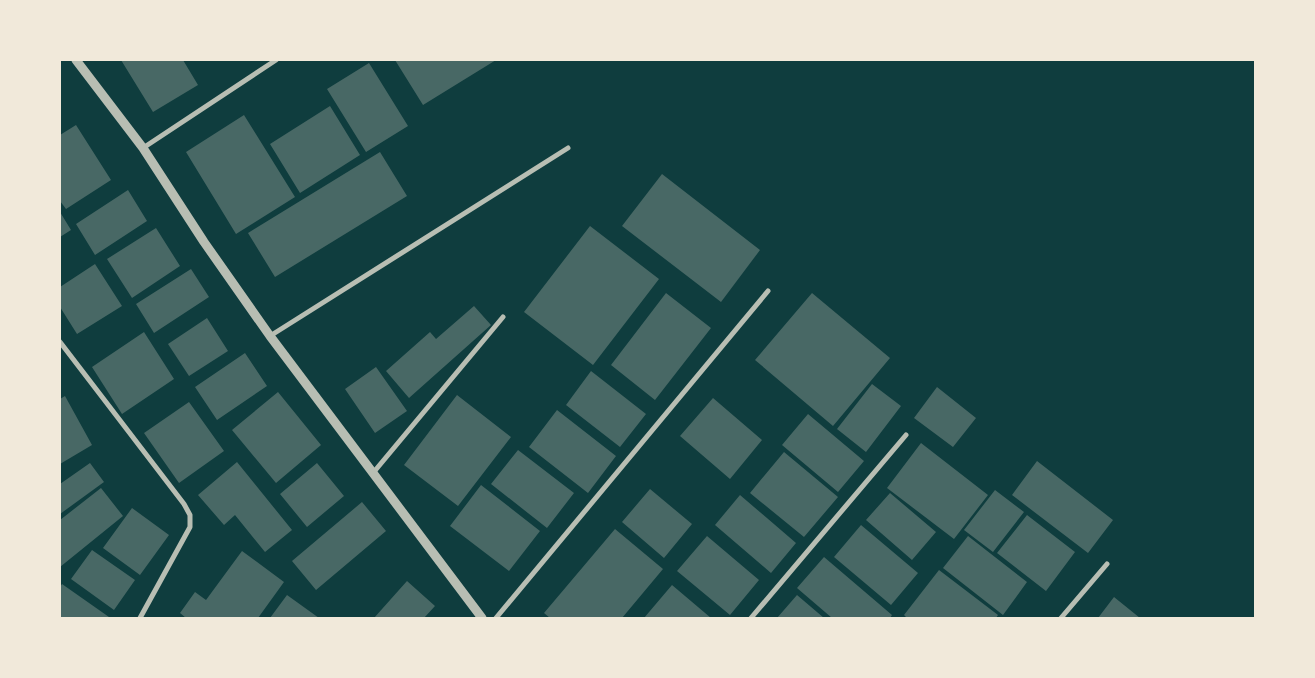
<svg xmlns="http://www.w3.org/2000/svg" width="1315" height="678" font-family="'Asap Condensed',sans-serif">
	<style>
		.building { fill: #486865 }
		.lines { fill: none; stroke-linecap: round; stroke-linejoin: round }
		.minor { stroke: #b8beb3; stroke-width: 5 }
		.tertiary { stroke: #b8beb3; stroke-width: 9 }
	</style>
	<rect width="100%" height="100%" fill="#0f3d3e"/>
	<path class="building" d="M 121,60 L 183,60 L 198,85 L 153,112 Z
		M 395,60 L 496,60 L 423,105 Z
		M 369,63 L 408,126 L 366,152 L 327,89 Z
		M 330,106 L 360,155 L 300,193 L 270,144 Z
		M 244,115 L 295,197 L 236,234 L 186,152 Z
		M 76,125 L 111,180 L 66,209 L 60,201 L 60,135 Z
		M 380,152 L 407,196 L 275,277 L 248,233 Z
		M 662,174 L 760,250 L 721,302 L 622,226 Z
		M 128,190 L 147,221 L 95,255 L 76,224 Z
		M 60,212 L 71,230 L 60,237 Z
		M 590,226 L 659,279 L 593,365 L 524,312 Z
		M 156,228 L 180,266 L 132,298 L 107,259 Z
		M 95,264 L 122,306 L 77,334 L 60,307 L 60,287 Z
		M 191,269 L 209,297 L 154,333 L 136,304 Z
		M 666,293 L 711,328 L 655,400 L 611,365 Z
		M 812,293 L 890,358 L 833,426 L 755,360 Z
		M 474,306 L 491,325 L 409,398 L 386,371 L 430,332 L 436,339 Z
		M 207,318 L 228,351 L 189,376 L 168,344 Z
		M 144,332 L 174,379 L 122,414 L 92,367 Z
		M 245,353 L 267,386 L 217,420 L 195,387 Z
		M 376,367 L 407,411 L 375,433 L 345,389 Z
		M 591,371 L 646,414 L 620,447 L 566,405 Z
		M 872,384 L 901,406 L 866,452 L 837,429 Z
		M 937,387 L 976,418 L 953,447 L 914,418 Z
		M 278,392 L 321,445 L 276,483 L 232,430 Z
		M 457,395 L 511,437 L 458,506 L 404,465 Z
		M 65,396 L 92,445 L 60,464 L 60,399 Z
		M 713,398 L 762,440 L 730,479 L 680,436 Z
		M 189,402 L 224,451 L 179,483 L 144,433 Z
		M 557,410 L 616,456 L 588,493 L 529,447 Z
		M 808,414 L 864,461 L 838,492 L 782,445 Z
		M 921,443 L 988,495 L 954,539 L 887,488 Z
		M 518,450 L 574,493 L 547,528 L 491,484 Z
		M 784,452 L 838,497 L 804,537 L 750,493 Z
		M 1037,461 L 1113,520 L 1088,553 L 1012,495 Z
		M 237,462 L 292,530 L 265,552 L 235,515 L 224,525 L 198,495 Z
		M 90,463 L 104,482 L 60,514 L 60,484 Z
		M 317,463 L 344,496 L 307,527 L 280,494 Z
		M 481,485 L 540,531 L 509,571 L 450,526 Z
		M 101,488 L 123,516 L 60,567 L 60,520 Z
		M 650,489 L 692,524 L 664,558 L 622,522 Z
		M 995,490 L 1024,512 L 993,552 L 964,530 Z
		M 890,493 L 936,532 L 912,560 L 866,520 Z
		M 740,495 L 796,543 L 771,573 L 715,525 Z
		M 362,502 L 386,531 L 316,590 L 292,561 Z
		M 132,508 L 169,535 L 140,575 L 103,548 Z
		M 1027,515 L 1075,552 L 1046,591 L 997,553 Z
		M 861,525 L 918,573 L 891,605 L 834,557 Z
		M 615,529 L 663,569 L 622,618 L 550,618 L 544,613 Z
		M 707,536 L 759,580 L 730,615 L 677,571 Z
		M 968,536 L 1027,582 L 1003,615 L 943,568 Z
		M 92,550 L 135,580 L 114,610 L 71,579 Z
		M 242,551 L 284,582 L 258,618 L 186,618 L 180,613 L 195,592 L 206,600 Z
		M 824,557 L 892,615 L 890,618 L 832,618 L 797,588 Z
		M 939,570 L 998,615 L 996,618 L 907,618 L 904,615 Z
		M 407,581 L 435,606 L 424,618 L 374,618 Z
		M 62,584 L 109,617 L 109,618 L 60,618 L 60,587 Z
		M 672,585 L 711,618 L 644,618 Z
		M 287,595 L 319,618 L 270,618 Z
		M 797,595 L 824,618 L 777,618 Z
		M 1114,597 L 1140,618 L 1098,618 Z"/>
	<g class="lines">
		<path class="minor" d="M 143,148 L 276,60
			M 270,336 L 568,148
			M 60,342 L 184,504 L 190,515 L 190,527 L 140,618
			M 373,473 L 503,317
			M 496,618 L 768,291
			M 751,618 L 906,435
			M 1061,618 L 1107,564"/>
		<path class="tertiary" d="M 76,60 L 143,148 L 204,242 L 270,336 L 482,618"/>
	</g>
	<rect width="1315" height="678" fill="none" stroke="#f1e9da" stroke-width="122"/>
</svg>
